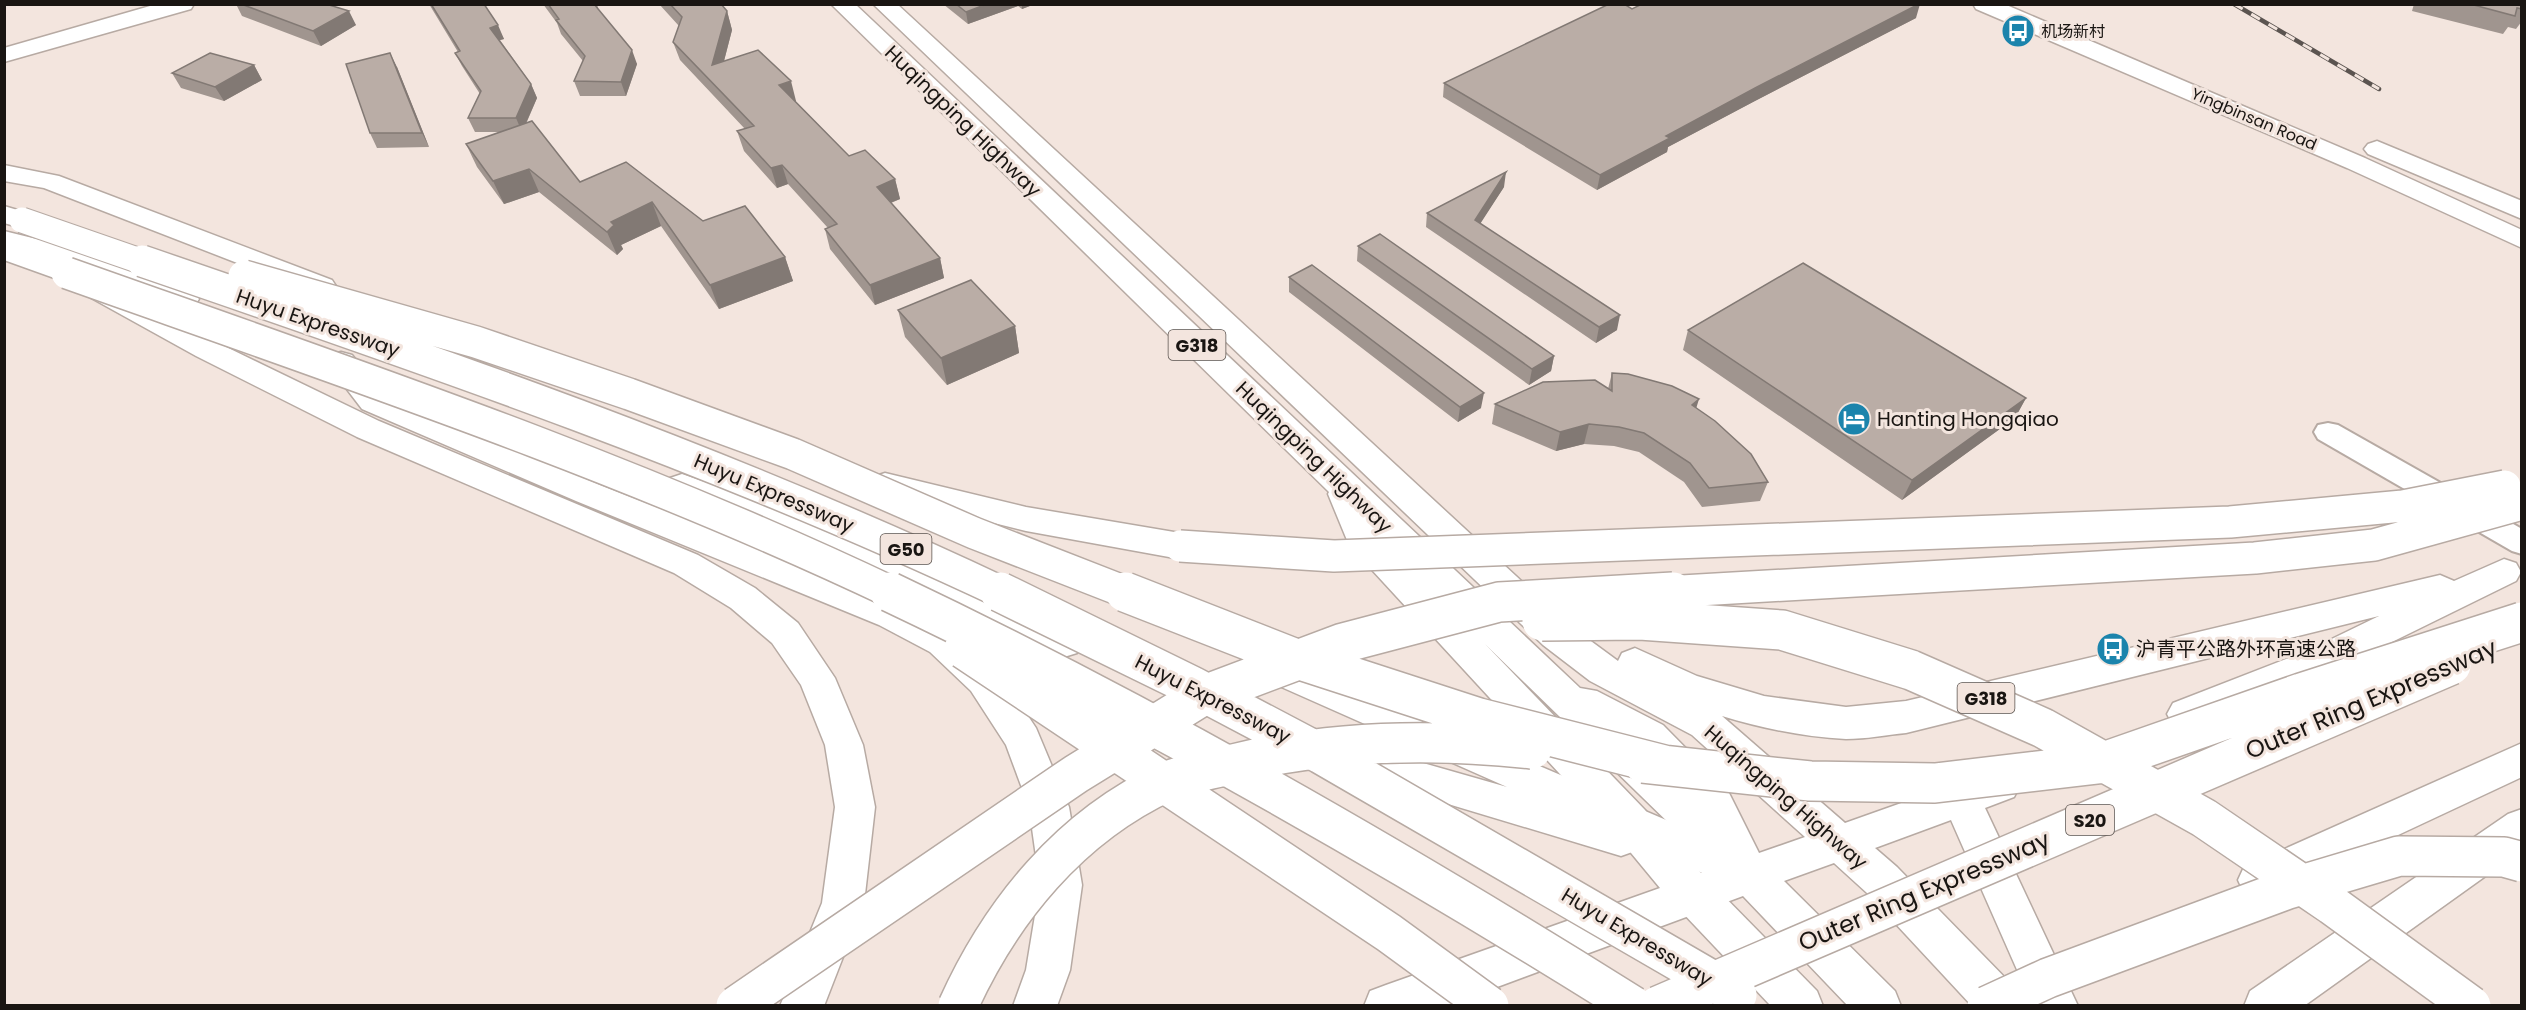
<svg xmlns="http://www.w3.org/2000/svg" width="2526" height="1010" font-family="Poppins,'Noto Sans SC',sans-serif">
	<style>
		.lines { fill: none; stroke-linecap: round; stroke-linejoin: round }
		.street-casing { stroke: #b7aaa3; stroke-width: 4 }
		.secondary-casing { stroke: #b7aaa3; stroke-width: 3 }
		.primary-casing { stroke: #b7aaa3; stroke-width: 3 }
		.highway-casing { stroke: #b7aaa3; stroke-width: 3 }
		.street { fill: #fff; fill-rule: evenodd }
		.secondary { fill: #fff; fill-rule: evenodd }
		.primary { fill: #fff; fill-rule: evenodd }
		.highway { fill: #fff; fill-rule: evenodd }
		.rail-casing { stroke: #5b5450; stroke-width: 4.5 }
		.rail { stroke: #f3e5de; stroke-width: 3; stroke-dasharray: 10; stroke-linecap: butt }
		.highway-bridge-far2-casing { stroke: #b7aaa3; stroke-width: 27; stroke-linecap: butt }
		.highway-bridge-far1-casing { stroke: #b7aaa3; stroke-width: 34; stroke-linecap: butt }
		.highway-bridge-casing { stroke: #b7aaa3; stroke-width: 42; stroke-linecap: butt }
		.highway-bridge-far2 { stroke: #fff; stroke-width: 25 }
		.highway-bridge-far1 { stroke: #fff; stroke-width: 31 }
		.highway-bridge { stroke: #fff; stroke-width: 39 }
		.wall { fill: #a0958f }
		.shaded-wall { fill: #827974 }
		.building { fill: #baada6; stroke: #827974; stroke-width: 1.5 }
		.labels { text-anchor: middle; dominant-baseline: central; stroke-width: 6; stroke-linejoin: round; paint-order: stroke }
		.far-poi-label { font-size: 16px; fill: #191512; stroke: #f3e5de; text-anchor: start }
		.far-street-label { font-size: 16px; fill: #191512; stroke: #f3e5de }
		.shield { fill: #f3e5de; stroke: #5a534f; stroke-width: 1.5 }
		.shield-label { font-size: 18px; font-weight: bold; fill: #191512 }
		.street-label { font-size: 20px; fill: #191512; stroke: #f3e5de }
		.poi-label { font-size: 20px; fill: #191512; stroke: #f3e5de; text-anchor: start }
		.near-street-label { font-size: 24px; fill: #191512; stroke: #f3e5de }
	</style>
	<rect width="100%" height="100%" fill="#f3e5de"/>
	<g class="lines">
		<g class="street-casing">
			<path id="street" d="M 2328,423 L 2338,425 L 2522,529 L 2522,554 L 2512,551 L 2318,439 L 2314,432 L 2318,425 Z"/>
		</g>
		<g class="secondary-casing">
			<path id="secondary" d="M 157,4 L 194,4 L 191,9 L 4,62 L 4,48 Z
				M 1973,4 L 2004,4 L 2365,158 L 2522,230 L 2522,248 L 2347,168 L 1976,9 Z
				M 2377,141 L 2522,201 L 2522,219 L 2368,154 L 2364,149 L 2368,144 Z
				M 4,165 L 59,176 L 332,280 L 336,286 L 332,292 L 322,295 L 312,292 L 44,188 L 4,181 Z
				M 4,231 L 73,248 L 195,293 L 199,299 L 195,305 L 185,308 L 175,305 L 53,260 L 4,247 Z
				M 682,474 L 799,515 L 1077,633 L 1082,643 L 1077,653 L 1064,657 L 1051,653 L 775,533 L 670,494 L 666,486 L 670,478 Z
				M 1272,652 L 1753,857 L 1760,870 L 1753,883 L 1739,889 L 1638,845 L 1635,851 L 1621,856 L 1332,769 L 1327,757 L 1332,745 L 1346,741 L 1507,787 L 1259,677 L 1254,667 L 1259,657 Z"/>
		</g>
		<g class="primary-casing">
			<path id="primary" d="M 1694,876 L 1709,881 L 1817,991 L 1823,1006 L 1771,1006 L 1679,909 L 1673,895 L 1679,881 Z"/>
		</g>
		<g class="highway-casing">
			<path id="highway" d="M 831,4 L 855,4 L 1580,688 L 1597,691 L 1663,725 L 1728,791 L 1759,853 L 1805,837 L 1692,735 L 1590,681 L 1543,645 L 873,4 L 897,4 L 1569,625 L 1618,661 L 1622,653 L 1635,648 L 1697,676 L 1764,696 L 1846,707 L 1906,701 L 2440,575 L 2454,581 L 2504,559 L 2516,563 L 2521,572 L 2516,581 L 2333,671 L 2186,730 L 2173,725 L 2167,714 L 2173,703 L 2307,651 L 2379,616 L 1906,733 C 1886,735 1866,739 1846,739 C 1804,737 1761,728 1722,716 L 1845,823 L 2000,768 L 2014,773 L 2020,785 L 2014,797 L 1985,808 L 2078,1006 L 2033,1006 L 1951,820 L 1875,848 L 1897,867 L 2018,991 L 2024,1006 L 1972,1006 L 1867,893 L 1834,863 L 1784,881 L 1895,991 L 1901,1006 L 1848,1006 L 1743,896 L 1446,1006 L 1364,1006 L 1370,991 L 1386,985 L 1660,888 L 1617,836 L 1349,545 L 1328,494 L 1329,492 ZM 1485,644 L 1715,868 L 1701,873 L 1661,832 L 1645,810 Z
				M 4,206 L 31,214 L 35,220 L 31,226 L 22,228 L 4,223 Z
				M 4,243 L 77,267 L 216,342 L 379,421 L 698,555 L 755,588 L 798,623 L 835,678 L 863,745 L 875,807 L 864,903 L 824,1006 L 780,1006 L 822,903 L 835,807 L 825,745 L 801,685 L 772,643 L 731,608 L 674,573 L 357,437 L 196,356 L 57,279 L 4,260 Z
				M 341,352 L 352,355 L 384,395 L 600,485 L 905,605 L 956,632 L 997,669 L 1036,728 L 1069,807 L 1082,885 L 1070,970 L 1057,1006 L 1013,1006 L 1026,970 L 1040,885 L 1029,807 L 1006,745 L 971,691 L 930,652 L 879,625 L 576,501 L 362,409 L 326,362 L 330,355 Z
				M 885,473 L 1026,507 L 1180,533 L 1192,537 L 1197,546 L 1192,555 L 1180,559 L 1026,531 L 873,493 L 869,485 L 873,477 Z
				M 2522,743 L 2522,777 L 2274,893 L 2259,899 L 2244,893 L 2238,880 L 2244,867 Z
				M 2522,809 L 2522,850 L 2304,1006 L 2244,1006 L 2250,991 L 2508,814 Z"/>
		</g>
		<use href="#street" class="street"/>
		<use href="#secondary" class="secondary"/>
		<use href="#primary" class="primary"/>
		<use href="#highway" class="highway"/>
		<g class="rail-casing">
			<path id="rail" d="M 2234,4 L 2379,89"/>
		</g>
		<use href="#rail" class="rail"/>
		<g class="highway-bridge-far2-casing">
			<path id="highway-bridge-far2" d="M 22,220 L 146,263"/>
		</g>
		<g class="highway-bridge-far1-casing">
			<path id="highway-bridge-far1" d="M 142,261 C 434,361 724,461 1003,593
				M 67,273 C 346,372 626,466 893,593
				M 244,276 L 476,342 L 629,394 L 793,454 L 974,533 L 1128,593
				M 1180,546 L 1334,556 L 2230,522 L 2403,506 L 2505,486
				M 1647,593 L 2255,558 L 2374,545 L 2522,504"/>
		</g>
		<g class="highway-bridge-casing">
			<path id="highway-bridge" d="M 890,592 C 1147,714 1392,855 1633,1006
				M 1000,592 L 1192,686 L 1321,754 L 1737,995
				M 1125,592 L 1291,657 L 1479,718 L 1664,765
				M 1542,621 L 1640,620 L 1782,630 L 1911,670 L 2043,728 L 2204,818 L 2332,905 L 2471,1006
				M 964,649 L 1389,933 L 1489,1006
				M 1643,763 L 1810,781 L 1935,783 L 2098,764 L 2301,693 L 2522,622
				M 736,1006 L 1076,774 L 1202,696 L 1343,643 L 1499,602 L 1673,592
				M 958,1006 C 1001,911 1070,826 1168,781 C 1187,773 1209,770 1229,765 C 1329,740 1430,738 1532,749
				M 1658,1006 L 2451,665
				M 1987,1006 L 2048,978 L 2288,889 L 2399,856 L 2504,857 L 2522,862"/>
		</g>
		<use href="#highway-bridge-far2" class="highway-bridge-far2"/>
		<use href="#highway-bridge-far1" class="highway-bridge-far1"/>
		<use href="#highway-bridge" class="highway-bridge"/>
	</g>
	<path class="wall" d="M 236,4 L 326,4 L 356,25 L 321,46 L 242,16 Z
		M 429,4 L 484,4 L 504,39 L 500,40 L 531,84 L 537,98 L 526,124 L 580,182 L 626,162 L 703,221 L 785,257 L 793,281 L 719,309 L 661,226 L 621,245 L 623,249 L 617,255 L 539,192 L 504,204 L 477,167 L 466,144 L 500,132 L 475,132 L 468,118 L 480,94 L 462,66 L 455,53 L 458,52 Z
		M 543,4 L 597,4 L 598,8 L 597,8 L 637,64 L 626,96 L 580,96 L 574,81 L 583,61 L 561,34 L 557,23 Z
		M 659,4 L 721,4 L 727,11 L 732,30 L 724,61 L 796,101 L 795,101 L 849,156 L 895,179 L 900,199 L 891,203 L 940,258 L 944,278 L 875,305 L 830,249 L 825,229 L 828,228 L 788,184 L 777,188 L 744,151 L 737,131 L 745,129 L 680,60 L 673,42 L 679,26 Z
		M 943,4 L 1035,4 L 1022,9 L 1018,6 L 968,24 Z
		M 2414,4 L 2522,4 L 2522,21 L 2516,29 L 2508,27 L 2503,34 L 2412,11 Z
		M 1632,9 L 1916,18 L 1753,102 L 1668,147 L 1667,152 L 1597,190 L 1443,97 L 1444,83 Z
		M 254,65 L 262,80 L 224,101 L 181,88 L 172,73 Z
		M 397,67 L 429,147 L 377,148 L 370,133 Z
		M 1504,187 L 1480,223 L 1617,330 L 1596,343 L 1426,227 L 1427,213 Z
		M 1358,246 L 1554,356 L 1551,371 L 1529,385 L 1357,261 Z
		M 1289,277 L 1481,408 L 1458,422 L 1289,292 Z
		M 898,310 L 1015,326 L 1019,353 L 947,385 L 905,337 Z
		M 1688,330 L 2026,398 L 2015,418 L 1902,500 L 1683,350 Z
		M 1612,373 L 1696,409 L 1768,482 L 1760,501 L 1702,507 L 1684,482 L 1639,452 L 1614,446 L 1584,444 L 1556,451 L 1492,424 L 1495,404 L 1608,389 Z"/>
	<path class="shaded-wall" d="M 987,4 L 1017,4 L 1018,6 L 968,24 L 966,12 Z
		M 1022,4 L 1035,4 L 1022,9 Z
		M 1919,4 L 1920,4 L 1916,18 L 1753,102 L 1668,147 L 1667,152 L 1597,190 L 1600,175 L 1666,136 L 1757,87 Z
		M 349,11 L 356,25 L 321,46 L 313,31 Z
		M 727,11 L 732,30 L 718,84 L 712,65 Z
		M 498,25 L 504,39 L 496,41 L 490,28 Z
		M 632,50 L 637,64 L 626,96 L 621,82 Z
		M 390,53 L 397,67 L 429,147 L 422,133 Z
		M 254,65 L 262,80 L 224,101 L 215,87 Z
		M 791,81 L 796,101 L 784,105 L 779,85 Z
		M 531,84 L 537,98 L 522,132 L 516,118 Z
		M 782,165 L 788,184 L 777,188 L 771,168 Z
		M 529,169 L 539,192 L 504,204 L 493,181 Z
		M 1506,172 L 1504,187 L 1473,235 L 1475,220 Z
		M 895,179 L 900,199 L 882,206 L 877,187 Z
		M 652,202 L 661,226 L 621,245 L 623,249 L 617,255 L 607,232 L 611,222 Z
		M 785,257 L 793,281 L 719,309 L 710,285 Z
		M 940,258 L 944,278 L 875,305 L 870,285 Z
		M 1620,315 L 1617,330 L 1596,343 L 1599,327 Z
		M 1015,326 L 1019,353 L 947,385 L 941,358 Z
		M 1554,356 L 1551,371 L 1529,385 L 1532,369 Z
		M 1484,393 L 1481,408 L 1458,422 L 1460,407 Z
		M 2026,398 L 2015,418 L 1902,500 L 1912,480 Z
		M 1699,399 L 1693,419 L 1692,405 Z
		M 1589,424 L 1584,444 L 1556,451 L 1560,432 Z"/>
	<path class="building" d="M 241,4 L 326,4 L 349,11 L 313,31 Z
		M 431,4 L 484,4 L 498,25 L 490,28 L 531,84 L 516,118 L 468,118 L 481,91 L 455,53 L 460,51 Z
		M 548,4 L 594,4 L 632,50 L 621,82 L 574,81 L 585,56 L 556,20 L 559,19 Z
		M 670,4 L 721,4 L 727,11 L 712,65 L 758,50 L 791,81 L 779,85 L 849,156 L 865,150 L 895,179 L 877,187 L 940,258 L 870,285 L 825,229 L 837,224 L 782,165 L 771,168 L 737,131 L 754,126 L 673,42 L 682,17 Z
		M 956,4 L 987,4 L 966,12 Z
		M 1609,4 L 1624,4 L 1632,9 L 1642,4 L 1919,4 L 1757,87 L 1666,136 L 1670,138 L 1600,175 L 1444,83 Z
		M 2470,4 L 2522,4 L 2522,9 L 2517,8 L 2515,16 Z
		M 210,53 L 254,65 L 215,87 L 172,73 Z
		M 390,53 L 422,133 L 370,133 L 346,64 Z
		M 532,121 L 580,182 L 626,162 L 703,221 L 745,206 L 785,257 L 710,285 L 652,202 L 611,222 L 614,225 L 607,232 L 529,169 L 493,181 L 466,144 Z
		M 1506,172 L 1475,220 L 1620,315 L 1599,327 L 1427,213 Z
		M 1380,234 L 1554,356 L 1532,369 L 1358,246 Z
		M 1803,263 L 2026,398 L 1912,480 L 1688,330 Z
		M 1312,265 L 1484,393 L 1460,407 L 1289,277 Z
		M 971,280 L 1015,326 L 941,358 L 898,310 Z
		M 1612,373 L 1628,374 L 1672,386 L 1699,399 L 1692,405 L 1715,421 L 1751,454 L 1768,482 L 1709,488 L 1690,463 L 1644,433 L 1619,427 L 1589,424 L 1560,432 L 1495,404 L 1543,382 L 1595,380 L 1612,391 Z"/>
	<defs>
		<g id="bus-disc" transform="scale(1.725)"><circle r="9.5" fill="#1b84ac" stroke="#f3e5de"/><path d="M-5-6H5V4H4V6H2V4H-2V6H-4V4H-5ZM-3.5-4V0h7V-4ZM-3.5 1.2v1.5H-2V1.2ZM2 1.2v1.5H3.5V1.2Z" fill="#fff"/></g>
		<g id="hotel-disc" transform="scale(1.725)"><circle r="9.5" fill="#1b84ac" stroke="#f3e5de"/><path d="M-6-4.5h1.5V1H6V5H4.5V3h-9V5H-6ZM-4 0a1.8 1.8 0 1 1 3.6 0ZM.5 0V-2.5h3Q6-2.5 6 0Z" fill="#fff"/></g>
	</defs>
	<g fill-rule="evenodd">
		<use href="#bus-disc" x="2018" y="31"/>
		<use href="#hotel-disc" x="1854" y="419"/>
		<use href="#bus-disc" x="2113" y="649"/>
	</g>
	<g class="labels">
		<g class="far-poi-label">
			<text x="2041" y="31">机场新村</text>
		</g>
		<g class="far-street-label">
			<text transform="translate(2254 119) rotate(23)">Yingbinsan Road</text>
		</g>
		<g class="shield">
			<rect x="1168.5" y="330" width="57" height="30" rx="4.5"/>
			<rect x="880.5" y="534" width="51" height="30" rx="4.5"/>
			<rect x="1957.5" y="683" width="57" height="30" rx="4.5"/>
			<rect x="2066" y="805" width="48" height="30" rx="4.5"/>
		</g>
		<g class="shield-label">
			<text x="1197" y="345">G318</text>
			<text x="906" y="549">G50</text>
			<text x="1986" y="698">G318</text>
			<text x="2090" y="820">S20</text>
		</g>
		<g class="street-label">
			<text transform="translate(963 121) rotate(44)">Huqingping Highway</text>
			<text transform="translate(318 323) rotate(19)">Huyu Expressway</text>
			<text transform="translate(1314 457) rotate(44)">Huqingping Highway</text>
			<text transform="translate(774 493) rotate(23)">Huyu Expressway</text>
			<text transform="translate(1213 699) rotate(27)">Huyu Expressway</text>
			<text transform="translate(1786 797) rotate(41)">Huqingping Highway</text>
			<text transform="translate(1637 937) rotate(31)">Huyu Expressway</text>
		</g>
		<g class="poi-label">
			<text x="1877" y="419">Hanting Hongqiao</text>
			<text x="2136" y="649">沪青平公路外环高速公路</text>
		</g>
		<g class="near-street-label">
			<text transform="translate(2371 699) rotate(-23)">Outer Ring Expressway</text>
			<text transform="translate(1924 891) rotate(-23)">Outer Ring Expressway</text>
		</g>
	</g>
	<rect width="2526" height="1010" fill="none" stroke="#191512" stroke-width="12"/>
</svg>
